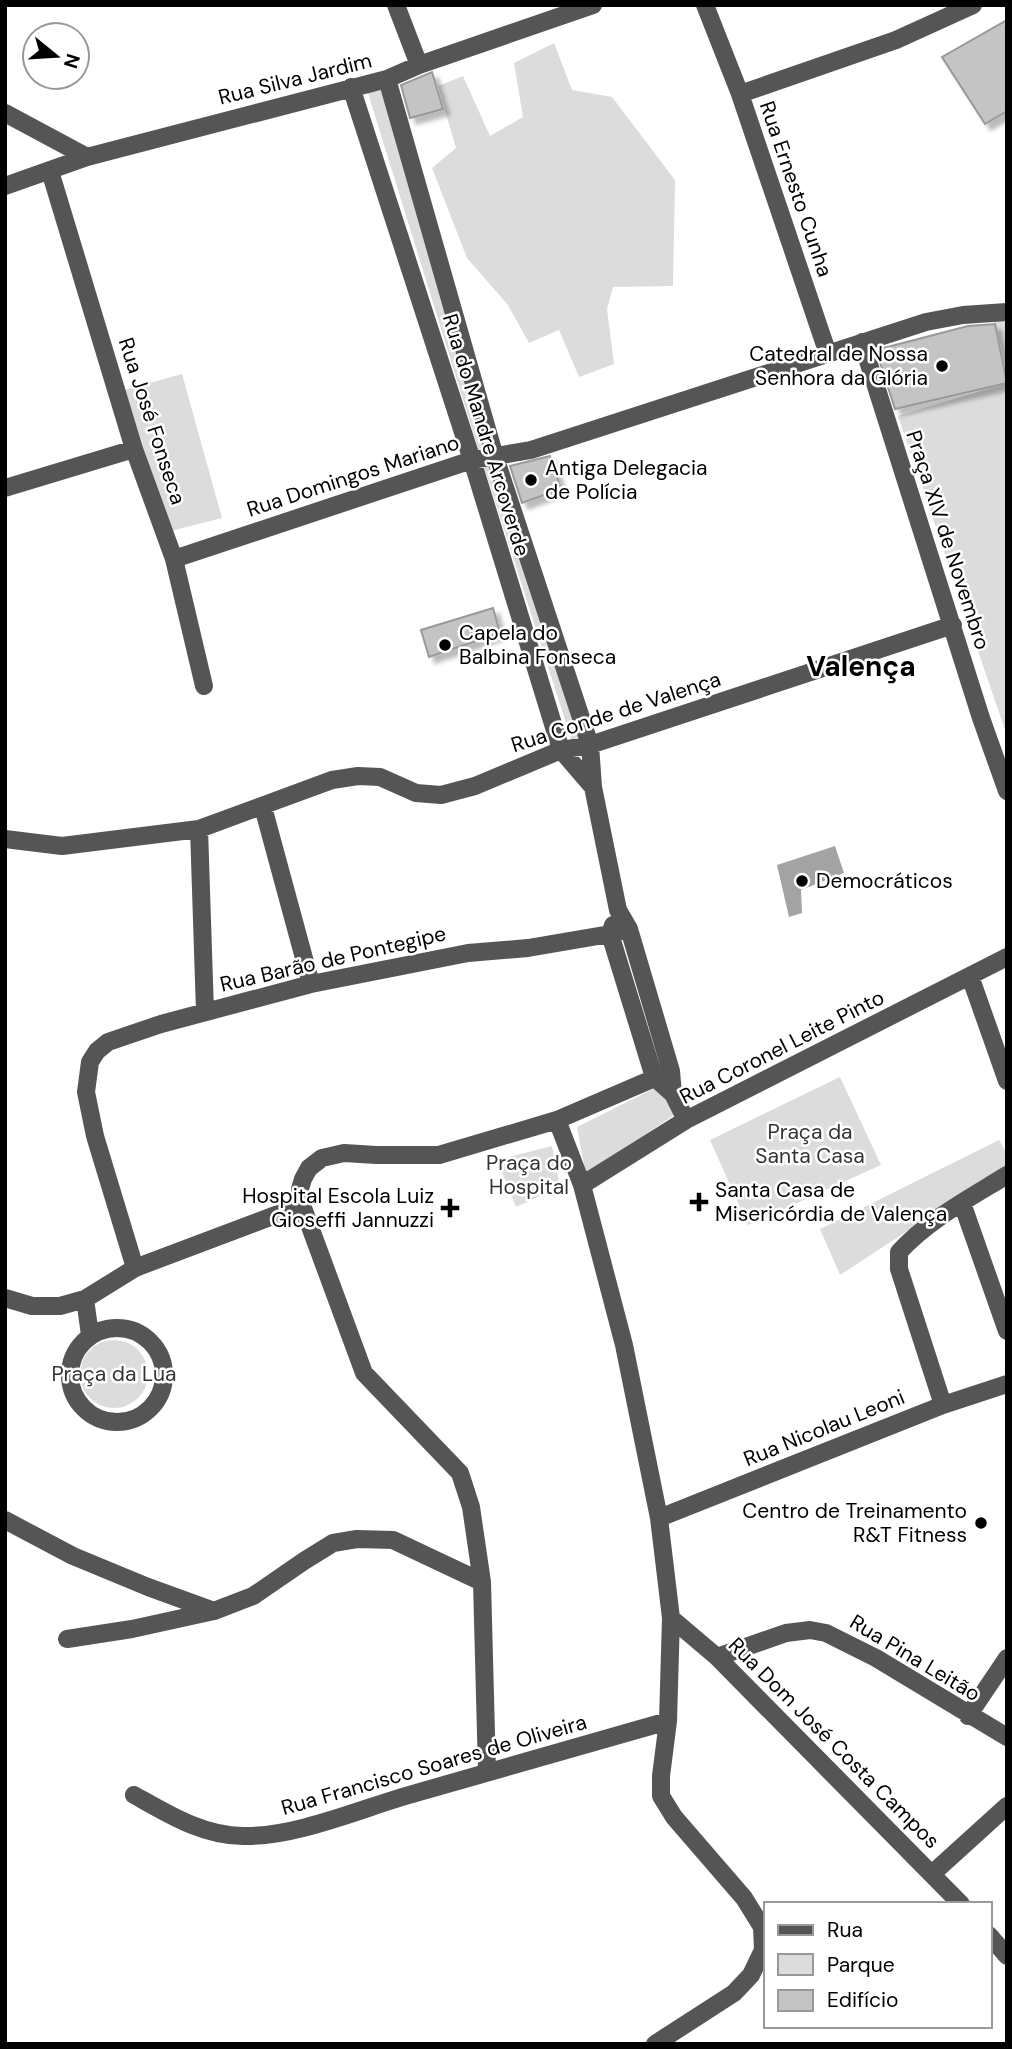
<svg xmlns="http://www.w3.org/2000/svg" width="1012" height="2049" font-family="'DM Sans',sans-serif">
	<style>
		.green { fill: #dcdcdc }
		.water { fill: #a3a3a3 }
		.building { fill: #c4c4c4; stroke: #999; stroke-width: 2; filter: url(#shadow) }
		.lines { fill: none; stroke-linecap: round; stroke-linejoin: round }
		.minor { stroke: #555; stroke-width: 18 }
		.poi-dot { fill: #000; stroke: #fff; stroke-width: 2.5 }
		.labels { text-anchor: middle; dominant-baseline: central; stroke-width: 5; stroke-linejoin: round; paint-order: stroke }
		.street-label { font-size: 21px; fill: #000; stroke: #fff }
		.poi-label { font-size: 21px; fill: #000; stroke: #fff; text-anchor: start }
		.park-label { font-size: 21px; fill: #333; stroke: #fff }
		.district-label { font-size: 28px; font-weight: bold; fill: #000; stroke: #fff }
	</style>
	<defs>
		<filter id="shadow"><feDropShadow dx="6" dy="6" stdDeviation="2" flood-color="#0004"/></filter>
	</defs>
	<rect width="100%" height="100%" fill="#fff"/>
	<path class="green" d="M 554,43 L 572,90 L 612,97 L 675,180 L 673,286 L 613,287 L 607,309 L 614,364 L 579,377 L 559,330 L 529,343 L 508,305 L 467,258 L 432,168 L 456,148 L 438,86 L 463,76 L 490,136 L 523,117 L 514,63 Z
		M 383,87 L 587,742 L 573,745 L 479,451 L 367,90 Z
		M 1007,319 L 1007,374 L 994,320 Z
		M 182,374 L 222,518 L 171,531 L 124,390 Z
		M 1007,383 L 1007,736 L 898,416 Z
		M 840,1077 L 881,1165 L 748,1225 L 710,1140 Z
		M 661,1085 L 674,1115 L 586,1175 L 577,1127 Z
		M 999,1140 L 1007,1154 L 1007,1172 L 918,1224 L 840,1275 L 820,1229 Z
		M 552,1146 L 560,1187 L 516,1207 L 497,1160 Z
		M80 1374a34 34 0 1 1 68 0a34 34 0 1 1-68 0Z"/>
	<path class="water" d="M 835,846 L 844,873 L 801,890 L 802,913 L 789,917 L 777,865 Z"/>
	<path class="building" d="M 1007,20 L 1007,111 L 985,124 L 942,57 Z
		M 432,72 L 443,109 L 410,118 L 401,85 Z
		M 995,324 L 1007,383 L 895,409 L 876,350 L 968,326 Z
		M 550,456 L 561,489 L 522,503 L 510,466 Z
		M 493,608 L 500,633 L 429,657 L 421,630 Z"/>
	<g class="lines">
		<path class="minor" d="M 396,5 L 419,65
			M 705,5 L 740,94 L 828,354
			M 387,79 L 495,457 L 590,745 L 593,787 L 618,910 L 629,929 L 671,1071 L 673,1094
			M 351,87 L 472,460 L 561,750 L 593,787
			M 740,94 L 896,40 L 973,5
			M 5,113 L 87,157
			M 50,171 L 134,449 L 174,559 L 204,686
			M 5,186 L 87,157 L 387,79 L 419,65 L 593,5
			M 862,342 L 981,718 L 1007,791
			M 5,488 L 134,449
			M 174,559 L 472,460 L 531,450 L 926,322 L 963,315 L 1007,312
			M 263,807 L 311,984
			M 199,829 L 205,1012
			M 5,839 L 62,846 L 199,829 L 332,780 L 358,776 L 380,777 L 416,793 L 441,795 L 475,786 L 561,750 L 590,745 L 953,625
			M 613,925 L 610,934 L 654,1077 L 673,1094 L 686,1120
			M 970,976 L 1007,1081
			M 557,1120 L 582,1185 L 624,1345 L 659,1518 L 671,1618 L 668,1721 L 661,1776 L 661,1796 L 674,1817 L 744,1898 L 762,1927 L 763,1950 L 751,1975 L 734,1993 L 655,2044
			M 582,1185 L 686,1120 L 1007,957
			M 962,1203 L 1007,1331
			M 135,1268 L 95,1136 L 86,1092 L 90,1062 L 97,1051 L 108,1042 L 161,1024 L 311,984 L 468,953 L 528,948 L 610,934 L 629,929
			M 5,1298 L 32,1306 L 60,1306 L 85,1299 L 135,1268 L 302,1205
			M 85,1299 L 90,1335
			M70 1375a47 47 0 1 1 94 0a47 47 0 1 1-94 0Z
			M 943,1405 L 899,1269 L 899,1252 C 928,1220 970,1198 1007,1175
			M 659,1518 L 943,1405 L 1007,1384
			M 5,1520 L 73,1556 L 148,1587 L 214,1611 L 253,1596 L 304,1561 L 333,1543 L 357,1539 L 393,1540 L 482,1582
			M 671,1618 L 717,1657 L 961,1904
			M 67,1639 L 132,1629 L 214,1611
			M 717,1657 L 786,1633 L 810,1630 L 826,1633 L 876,1658 L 1007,1737
			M 968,1716 L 1007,1658
			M 487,1772 L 482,1582 L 471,1507 L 460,1473 L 364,1373 L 302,1205 L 300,1189 L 303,1179 L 309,1168 L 322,1158 L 344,1153 L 376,1155 L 439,1155 L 557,1120 L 671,1071
			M 134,1795 C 168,1814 203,1836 243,1836 C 293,1837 353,1812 402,1797 C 490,1771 579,1746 668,1721
			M 933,1873 L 1007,1806
			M 989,1935 L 1007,1956"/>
	</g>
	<g class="poi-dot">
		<circle cx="942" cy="366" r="7"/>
		<circle cx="531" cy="480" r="7"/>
		<circle cx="445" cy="645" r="7"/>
		<circle cx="802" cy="881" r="7"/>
		<path d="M695.5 1191.5h7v7h7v7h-7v7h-7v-7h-7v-7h7z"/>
		<path d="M446.5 1197.5h7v7h7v7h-7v7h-7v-7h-7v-7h7z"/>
		<circle cx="981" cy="1523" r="7"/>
	</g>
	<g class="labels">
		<g class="street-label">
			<text transform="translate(295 79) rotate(-14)">Rua Silva Jardim</text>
			<text transform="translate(796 189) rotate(71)">Rua Ernesto Cunha</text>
			<text transform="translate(152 421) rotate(72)">Rua José Fonseca</text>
			<text transform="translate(486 435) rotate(73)">Rua do Mandre Arcoverde</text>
			<text transform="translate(353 476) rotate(-18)">Rua Domingos Mariano</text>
			<text transform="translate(948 540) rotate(72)">Praça XIV de Novembro</text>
			<text transform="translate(616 712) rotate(-18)">Rua Conde de Valença</text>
			<text transform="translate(333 959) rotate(-13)">Rua Barão de Pontegipe</text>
			<text transform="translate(782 1047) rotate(-27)">Rua Coronel Leite Pinto</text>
			<text transform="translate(824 1428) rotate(-22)">Rua Nicolau Leoni</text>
			<text transform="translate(915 1658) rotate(31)">Rua Pina Leitão</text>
			<text transform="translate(834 1743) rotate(45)">Rua Dom José Costa Campos</text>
			<text transform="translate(434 1765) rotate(-16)">Rua Francisco Soares de Oliveira</text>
		</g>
		<g class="poi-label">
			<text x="928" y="354" text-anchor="end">Catedral de Nossa<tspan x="928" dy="24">Senhora da Glória</tspan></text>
			<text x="545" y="468">Antiga Delegacia<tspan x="545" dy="24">de Polícia</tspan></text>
			<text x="459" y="633">Capela do<tspan x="459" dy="24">Balbina Fonseca</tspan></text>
			<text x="816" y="881">Democráticos</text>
			<text x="715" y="1190">Santa Casa de<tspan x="715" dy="24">Misericórdia de Valença</tspan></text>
			<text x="434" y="1196" text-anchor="end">Hospital Escola Luiz<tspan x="434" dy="24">Gioseffi Jannuzzi</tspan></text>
			<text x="967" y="1511" text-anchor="end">Centro de Treinamento<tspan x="967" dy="24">R&amp;T Fitness</tspan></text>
		</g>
		<g class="park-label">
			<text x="810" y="1132">Praça da<tspan x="810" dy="24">Santa Casa</tspan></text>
			<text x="529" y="1163">Praça do<tspan x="529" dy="24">Hospital</tspan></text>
			<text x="114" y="1374">Praça da Lua</text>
		</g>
		<g class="district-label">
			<text x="861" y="666">Valença</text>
		</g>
	</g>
	<rect width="1012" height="2049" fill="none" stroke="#000000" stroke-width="14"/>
	<rect x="764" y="1902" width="228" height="126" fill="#ffffff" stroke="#999999" stroke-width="2"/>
	<rect x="778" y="1925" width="35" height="10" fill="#555555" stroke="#999999" stroke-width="2"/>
	<text x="827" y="1937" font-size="21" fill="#000000">Rua</text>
	<rect x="778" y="1954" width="35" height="21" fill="#dcdcdc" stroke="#999999" stroke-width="2"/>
	<text x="827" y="1972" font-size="21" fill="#000000">Parque</text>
	<rect x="778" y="1990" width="35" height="21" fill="#c4c4c4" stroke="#999999" stroke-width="2"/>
	<text x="827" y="2007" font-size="21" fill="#000000">Edifício</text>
	<g transform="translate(56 56) rotate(108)"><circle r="33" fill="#ffffff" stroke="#999999" stroke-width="2"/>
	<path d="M0-5L12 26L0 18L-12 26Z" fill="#000000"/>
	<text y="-10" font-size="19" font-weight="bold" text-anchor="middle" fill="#000000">N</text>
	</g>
</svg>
